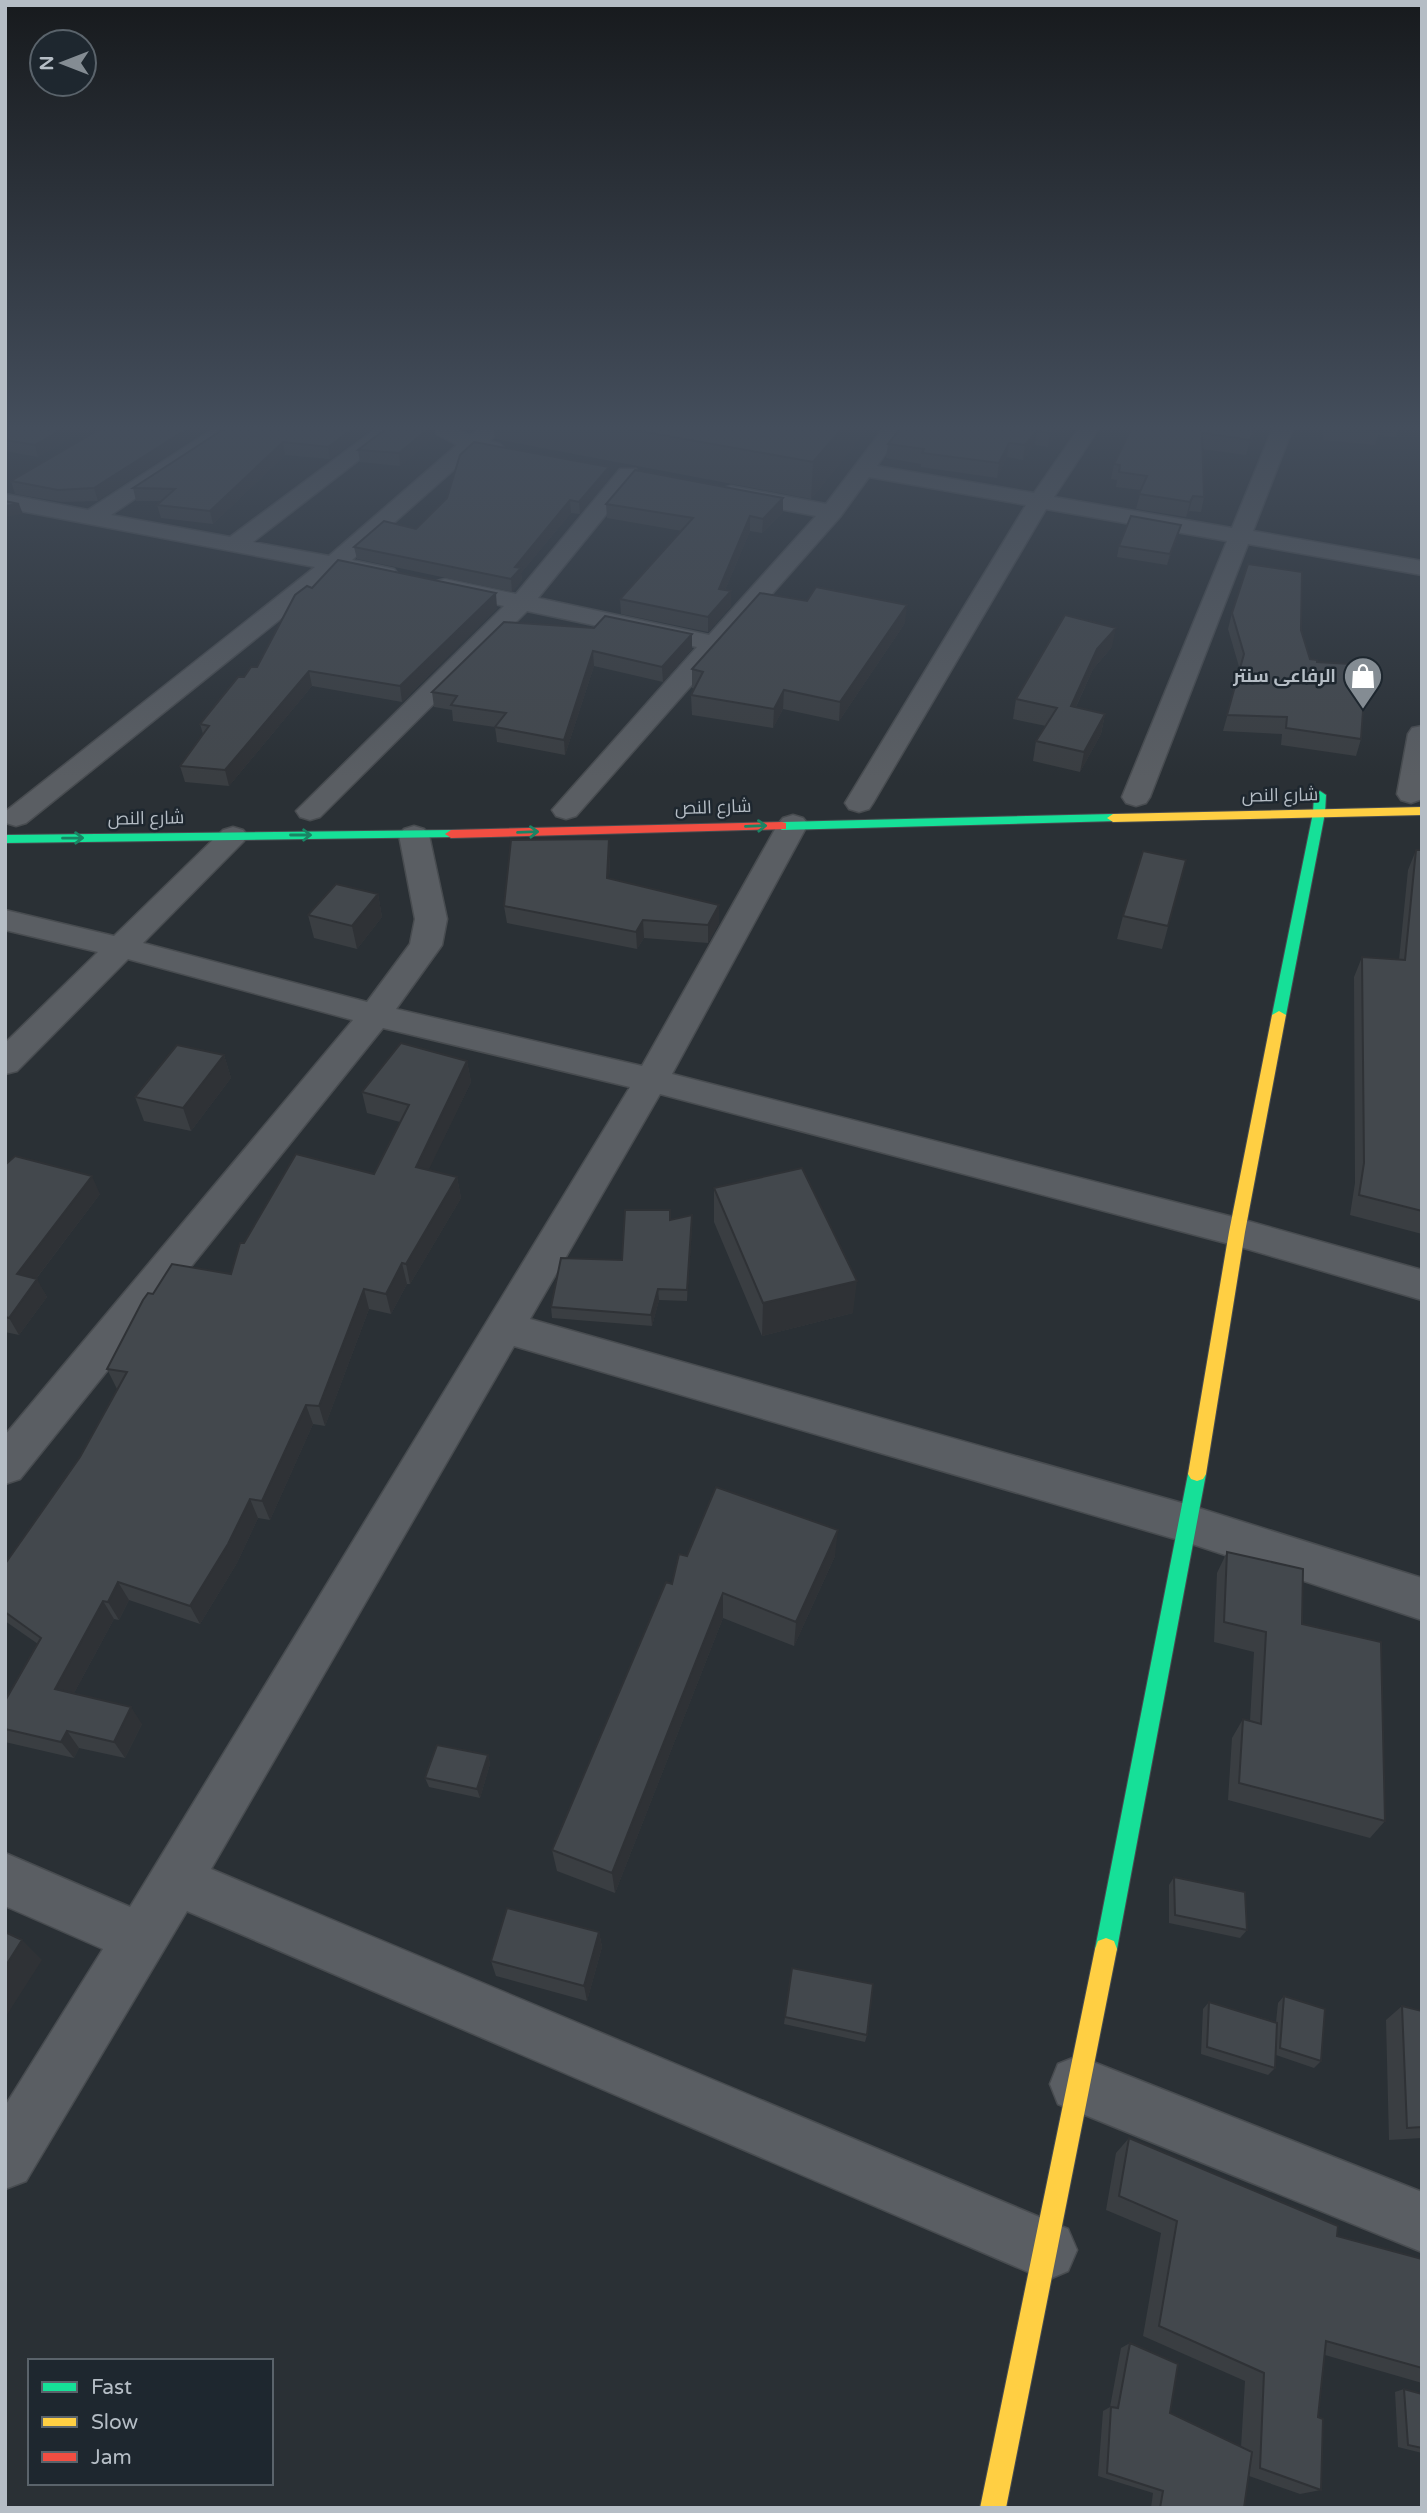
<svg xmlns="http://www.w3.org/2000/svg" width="1427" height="2513" font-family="'Varela Round',Cairo,sans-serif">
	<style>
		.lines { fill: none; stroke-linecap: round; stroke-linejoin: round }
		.street-casing { stroke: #484c50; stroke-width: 3 }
		.fast-casing { stroke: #484c50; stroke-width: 2 }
		.slow-casing { stroke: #484c50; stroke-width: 2 }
		.jam-casing { stroke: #484c50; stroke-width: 2 }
		.street { fill: #5a5e63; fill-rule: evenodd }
		.fast { fill: #16e098; fill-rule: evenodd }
		.slow { fill: #ffcf43; fill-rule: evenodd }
		.jam { fill: #f24e42; fill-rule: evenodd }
		.wall { fill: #3a3e42 }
		.shaded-wall { fill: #2f3236 }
		.building { fill: #43484d; stroke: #2f3236; stroke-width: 2 }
		.oneway { stroke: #1a8464 }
		.labels { text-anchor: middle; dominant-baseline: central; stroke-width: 5; stroke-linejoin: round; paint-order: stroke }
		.far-poi-label { font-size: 18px; font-weight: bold; fill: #b5bdc5; stroke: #1e272f; text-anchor: end }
		.far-street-label { font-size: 18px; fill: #b5bdc5; stroke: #1e272f }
	</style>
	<rect width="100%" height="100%" fill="#2a3035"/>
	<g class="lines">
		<g class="street-casing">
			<path id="street" d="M 219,425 L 243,425 L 111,515 L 230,537 L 381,425 L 404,425 L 253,542 L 329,556 L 457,445 L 427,429 L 424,425 L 449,425 L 470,435 L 485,425 L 508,425 L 489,441 L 500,444 L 504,448 L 500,452 L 493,454 L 475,451 L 352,560 L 394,569 L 398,574 L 394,579 L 386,581 L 339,572 L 26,823 L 16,826 L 6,823 L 6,811 L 315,567 L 5,508 L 5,494 L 88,510 Z
				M 886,425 L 906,425 L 877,466 L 1034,493 L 1081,425 L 1101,425 L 1054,497 L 1232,528 L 1274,425 L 1294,425 L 1253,531 L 1422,561 L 1422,575 L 1248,544 L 1150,797 L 1146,803 L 1136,806 L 1126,803 L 1122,797 L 1227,541 L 1046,509 L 873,803 L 869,809 L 859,812 L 849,809 L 845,803 L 1026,505 L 869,477 L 840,517 L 576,816 L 566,819 L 556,816 L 552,810 L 697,647 L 527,611 L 320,817 L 310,820 L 300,817 L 296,811 L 504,606 L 437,591 L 433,586 L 437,581 L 445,579 L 516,594 L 620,469 L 636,469 L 639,474 L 538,598 L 709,635 L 816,516 L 723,498 L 720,493 L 723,488 L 731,486 L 826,504 Z
				M 1422,726 L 1422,799 L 1411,803 L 1401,800 L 1397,794 L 1408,734 L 1412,728 Z
				M 793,815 L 803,818 L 808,824 L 672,1074 L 1237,1218 L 1422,1270 L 1422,1300 L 1237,1246 L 660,1094 L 530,1319 L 1189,1505 L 1422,1578 L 1422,1620 L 1189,1543 L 514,1346 L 211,1869 L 1068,2229 L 1077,2250 L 1068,2271 L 1047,2280 L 187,1911 L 26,2181 L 5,2189 L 5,2106 L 103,1949 L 5,1906 L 5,1853 L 130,1907 L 630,1087 L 383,1028 L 20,1479 L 5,1484 L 5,1435 L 353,1020 L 128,959 L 17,1071 L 5,1074 L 5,1043 L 98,952 L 5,930 L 5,910 L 114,936 L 223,830 L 233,827 L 243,830 L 248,836 L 243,842 L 143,943 L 367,1002 L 410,944 L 415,919 L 399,835 L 404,829 L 414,826 L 424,829 L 429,835 L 447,919 L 442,945 L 396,1009 L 642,1066 L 778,824 L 783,818 Z
				M 1078,2056 L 1422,2192 L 1422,2252 L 1058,2104 L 1050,2084 L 1058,2064 Z"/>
		</g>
		<g class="fast-casing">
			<path id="fast" d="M 1320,791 L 1326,795 L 1325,813 L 1286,1015 L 1279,1019 L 1272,1015 L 1313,813 L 1314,795 Z
				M 1113,814 L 1119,818 L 1117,821 L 782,830 L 776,826 L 782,822 Z
				M 451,830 L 457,834 L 455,837 L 5,843 L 5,835 Z
				M 1197,1467 L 1203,1469 L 1206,1474 L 1117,1949 L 1114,1957 L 1106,1960 L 1098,1957 L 1095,1949 L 1188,1474 L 1191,1469 Z"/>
		</g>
		<g class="slow-casing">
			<path id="slow" d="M 1422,807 L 1422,815 L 1113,822 L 1107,818 L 1113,814 Z
				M 1279,1011 L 1286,1015 L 1245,1232 L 1206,1474 L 1203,1479 L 1197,1481 L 1191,1479 L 1188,1474 L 1229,1232 L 1272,1015 Z
				M 1106,1938 L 1114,1941 L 1117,1949 L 1006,2508 L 980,2508 L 1095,1949 L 1098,1941 Z"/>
		</g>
		<g class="jam-casing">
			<path id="jam" d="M 782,822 L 786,823 L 786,829 L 451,838 L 445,834 L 451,830 Z"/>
		</g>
		<use href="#street" class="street"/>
		<use href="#fast" class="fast"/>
		<use href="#slow" class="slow"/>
		<use href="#jam" class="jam"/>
	</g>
	<path class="wall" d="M 5,425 L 93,425 L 38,457 L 5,451 Z
		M 107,425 L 98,501 L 62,502 L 15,494 L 11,481 Z
		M 230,425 L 377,425 L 330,459 L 285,455 L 213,524 L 161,518 L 157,505 L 161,501 L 136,501 L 133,488 Z
		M 493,425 L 870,425 L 870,427 L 811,499 L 495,439 Z
		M 1133,425 L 1257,425 L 1246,455 L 1202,449 L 1204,497 L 1201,512 L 1189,511 L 1186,517 L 1136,509 L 1141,490 L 1116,487 L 1117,480 L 1111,479 L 1114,464 Z
		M 1315,425 L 1400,425 L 1396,437 L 1378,435 L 1375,445 L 1323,440 L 1322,426 Z
		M 1062,427 L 1048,447 L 1035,445 L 1023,460 L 1007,457 L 997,478 L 921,467 L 921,464 L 886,458 L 888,444 Z
		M 436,437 L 400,466 L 360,462 L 358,450 Z
		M 609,467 L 609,479 L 580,514 L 571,513 L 521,573 L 522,580 L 512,592 L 357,559 L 354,547 Z
		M 783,498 L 783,512 L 762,533 L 750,531 L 725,590 L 731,591 L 731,606 L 708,632 L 621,614 L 620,599 L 682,531 L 607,518 L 606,504 Z
		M 1181,525 L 1178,535 L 1167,565 L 1117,557 L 1119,546 Z
		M 312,588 L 497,608 L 402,702 L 312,686 L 229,786 L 185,782 L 180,766 L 203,734 L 200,724 L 244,677 L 257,667 Z
		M 1232,613 L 1301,630 L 1310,659 L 1356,682 L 1361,739 L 1356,756 L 1281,745 L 1282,734 L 1223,731 L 1240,670 L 1228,629 Z
		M 504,622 L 692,634 L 692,649 L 663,682 L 594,666 L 565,755 L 497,742 L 495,727 L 453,721 L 452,710 L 434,707 L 432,692 Z
		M 905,623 L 839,721 L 783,709 L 773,728 L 692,715 L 691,695 L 695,689 L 692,688 L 692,669 Z
		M 1112,647 L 1093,669 L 1076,707 L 1105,714 L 1101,734 L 1080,772 L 1033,761 L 1036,741 L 1046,726 L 1013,719 L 1016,699 Z
		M 609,839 L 610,856 L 609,879 L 719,905 L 719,923 L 708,943 L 644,938 L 637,949 L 507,923 L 504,906 Z
		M 1416,850 L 1422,850 L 1422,1234 L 1350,1215 L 1355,1183 L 1354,977 L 1362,957 L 1399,960 L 1408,870 Z
		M 1186,860 L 1162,949 L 1117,939 L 1123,916 Z
		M 378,894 L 382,917 L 357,949 L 314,938 L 308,915 Z
		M 224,1055 L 231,1078 L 191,1131 L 144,1121 L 135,1097 Z
		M 467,1061 L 471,1082 L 428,1170 L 457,1177 L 461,1198 L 410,1284 L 407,1284 L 391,1314 L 369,1309 L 325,1426 L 313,1424 L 270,1520 L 258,1518 L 237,1563 L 200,1624 L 129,1600 L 119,1620 L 114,1619 L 74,1693 L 142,1724 L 125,1758 L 79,1748 L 74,1758 L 5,1742 L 5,1701 L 38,1644 L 5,1621 L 5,1564 L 80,1457 L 117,1389 L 107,1369 L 153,1294 L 231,1274 L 244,1243 L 374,1174 L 400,1122 L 367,1113 L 362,1092 Z
		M 5,1165 L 100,1194 L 36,1279 L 47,1297 L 19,1335 L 5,1332 Z
		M 714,1188 L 853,1313 L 762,1336 L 714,1222 Z
		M 670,1220 L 692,1227 L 687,1301 L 659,1300 L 652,1326 L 552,1318 L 551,1307 L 622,1260 Z
		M 1227,1552 L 1302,1624 L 1385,1821 L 1370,1838 L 1228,1800 L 1232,1738 L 1243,1719 L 1250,1721 L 1254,1652 L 1214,1642 L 1217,1573 Z
		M 687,1556 L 835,1556 L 794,1646 L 723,1618 L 615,1893 L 557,1871 L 552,1850 L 672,1584 Z
		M 488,1755 L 490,1764 L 480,1798 L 429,1787 L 425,1778 Z
		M 1174,1877 L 1247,1930 L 1240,1938 L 1169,1923 L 1169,1885 Z
		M 599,1932 L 602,1947 L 587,2001 L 496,1976 L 491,1961 Z
		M 792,1968 L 867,2035 L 865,2042 L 784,2024 Z
		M 1284,1996 L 1321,2061 L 1314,2068 L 1276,2055 L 1275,2068 L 1268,2075 L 1201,2054 L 1203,2009 L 1209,2002 L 1276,2022 L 1278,2003 Z
		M 1402,2006 L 1422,2011 L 1422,2138 L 1389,2140 L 1386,2020 Z
		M 1129,2138 L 1337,2236 L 1422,2259 L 1422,2383 L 1325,2355 L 1318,2417 L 1321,2490 L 1300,2494 L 1249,2476 L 1244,2508 L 1151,2508 L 1153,2493 L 1098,2476 L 1103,2411 L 1110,2407 L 1121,2348 L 1130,2343 L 1170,2413 L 1241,2447 L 1245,2381 L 1143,2336 L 1161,2233 L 1106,2210 L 1116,2153 Z
		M 1404,2389 L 1422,2394 L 1422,2453 L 1398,2447 L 1395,2392 Z"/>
	<path class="shaded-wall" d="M 69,425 L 93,425 L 38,457 L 35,445 Z
		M 193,425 L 215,425 L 98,501 L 94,488 Z
		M 358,425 L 377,425 L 330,459 L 328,447 Z
		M 434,425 L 436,437 L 400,466 L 399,453 Z
		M 472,425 L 481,425 L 472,430 Z
		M 845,425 L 870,425 L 870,427 L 811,499 L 813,462 Z
		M 1056,425 L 1063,425 L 1048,447 L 1050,433 Z
		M 1256,425 L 1257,425 L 1246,455 L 1250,440 Z
		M 1037,431 L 1035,445 L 1023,460 L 1025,445 Z
		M 283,442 L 285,455 L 213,524 L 210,511 Z
		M 1009,443 L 1007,457 L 997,478 L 999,463 Z
		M 609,467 L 609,479 L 580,514 L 579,502 Z
		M 1193,496 L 1189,511 L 1186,517 L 1190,502 Z
		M 783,498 L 783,512 L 762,533 L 763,519 Z
		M 570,500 L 571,513 L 521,573 L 522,580 L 512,592 L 511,579 L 515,567 Z
		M 19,504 L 23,514 L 5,517 L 5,506 Z
		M 750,516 L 750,531 L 719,604 L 731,591 L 731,606 L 708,632 L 708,617 Z
		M 1181,525 L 1178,535 L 1167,565 L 1170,554 Z
		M 496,593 L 497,608 L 402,702 L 400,686 Z
		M 907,605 L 905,623 L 839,721 L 840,702 Z
		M 1116,628 L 1112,647 L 1093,669 L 1067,726 L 1071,706 L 1097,649 Z
		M 692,634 L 692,649 L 663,682 L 662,667 Z
		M 593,651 L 594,666 L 565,755 L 564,740 Z
		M 309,671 L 312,686 L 229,786 L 225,770 Z
		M 784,690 L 783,709 L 773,728 L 774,709 Z
		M 1105,714 L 1101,734 L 1080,772 L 1084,752 Z
		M 609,839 L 610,856 L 608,896 L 607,878 Z
		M 378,894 L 382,917 L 357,949 L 352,926 Z
		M 719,905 L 719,923 L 708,943 L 708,925 Z
		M 643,920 L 644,938 L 637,949 L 636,932 Z
		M 224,1055 L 231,1078 L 191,1131 L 183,1108 Z
		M 467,1061 L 471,1082 L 420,1188 L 416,1167 Z
		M 92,1176 L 100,1194 L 26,1292 L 17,1274 Z
		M 457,1177 L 461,1198 L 410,1284 L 406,1264 Z
		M 692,1215 L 692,1227 L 687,1301 L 687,1290 Z
		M 402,1263 L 407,1284 L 391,1314 L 386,1294 Z
		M 37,1279 L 47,1297 L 19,1335 L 9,1318 Z
		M 857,1281 L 853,1313 L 762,1336 L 763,1303 Z
		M 364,1289 L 369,1309 L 325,1426 L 319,1406 Z
		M 658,1289 L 659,1300 L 652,1326 L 651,1315 Z
		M 306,1405 L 313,1424 L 270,1520 L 262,1501 Z
		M 250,1499 L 258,1518 L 237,1563 L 200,1624 L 190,1606 Z
		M 838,1530 L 835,1556 L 794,1646 L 796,1622 Z
		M 118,1582 L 129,1600 L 119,1620 L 108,1602 Z
		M 723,1593 L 723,1618 L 615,1893 L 612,1873 Z
		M 103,1601 L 114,1619 L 67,1706 L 55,1689 Z
		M 131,1707 L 142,1724 L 125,1758 L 114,1742 Z
		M 67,1731 L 79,1748 L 74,1758 L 61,1742 Z
		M 488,1755 L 490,1764 L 480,1798 L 477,1789 Z
		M 599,1932 L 602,1947 L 587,2001 L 584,1986 Z
		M 22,1940 L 42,1960 L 5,2018 L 5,1967 Z"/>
	<path class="building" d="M 5,425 L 69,425 L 35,445 L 5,440 Z
		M 107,425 L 193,425 L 94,488 L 58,490 L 11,481 Z
		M 230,425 L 358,425 L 328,447 L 283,442 L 210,511 L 157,505 L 175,489 L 133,488 Z
		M 391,425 L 433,425 L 399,453 L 358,450 Z
		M 606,425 L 845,425 L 813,462 Z
		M 903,425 L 1056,425 L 1050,433 L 1037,431 L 1025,445 L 1009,443 L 999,463 L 922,453 L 924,449 L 888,444 Z
		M 1133,425 L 1256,425 L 1250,440 L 1202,433 L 1204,497 L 1193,496 L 1190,502 L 1139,494 L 1147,476 L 1119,472 L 1120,465 L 1114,464 Z
		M 1327,425 L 1381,425 L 1380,431 L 1327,426 Z
		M 474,442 L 609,467 L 579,502 L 570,500 L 515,567 L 521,568 L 511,579 L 354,547 L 384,521 L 416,529 L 447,498 L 460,455 Z
		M 635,470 L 783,498 L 763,519 L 750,516 L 719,589 L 731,591 L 708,617 L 620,599 L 693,518 L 606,504 Z
		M 5,501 L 19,504 L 5,506 Z
		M 1131,516 L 1181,525 L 1170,554 L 1119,546 Z
		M 338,560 L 496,593 L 400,686 L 309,671 L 225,770 L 180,766 L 209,726 L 200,724 L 238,677 L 244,677 L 251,667 L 257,667 L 295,595 L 307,586 L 312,588 Z
		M 1248,564 L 1302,572 L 1301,630 L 1310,659 L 1317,660 L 1317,662 L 1351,664 L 1356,682 L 1365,683 L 1361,739 L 1286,728 L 1287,717 L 1227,715 L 1244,654 L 1232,613 Z
		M 816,587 L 907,605 L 840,702 L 784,690 L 774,709 L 691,695 L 703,672 L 692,669 L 760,593 L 807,601 Z
		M 1065,615 L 1116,628 L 1097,649 L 1071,706 L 1105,714 L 1084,752 L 1036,741 L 1057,708 L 1016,699 Z
		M 605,616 L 692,634 L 662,667 L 593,651 L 564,740 L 495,727 L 506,713 L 451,705 L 457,696 L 432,692 L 504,622 L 594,628 Z
		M 609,839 L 607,878 L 719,905 L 708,925 L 643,920 L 636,932 L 504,906 L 511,840 Z
		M 1416,850 L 1422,850 L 1422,1211 L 1359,1195 L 1364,1163 L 1362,957 L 1405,960 Z
		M 1143,851 L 1186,860 L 1168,926 L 1123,916 Z
		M 336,884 L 378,894 L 352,926 L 308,915 Z
		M 401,1043 L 467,1061 L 416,1167 L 457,1177 L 406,1264 L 402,1263 L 386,1294 L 364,1289 L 319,1406 L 306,1405 L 262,1501 L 250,1499 L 228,1544 L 190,1606 L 118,1582 L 108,1602 L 103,1601 L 55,1689 L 131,1707 L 114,1742 L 67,1731 L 61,1742 L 5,1729 L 5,1701 L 41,1638 L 5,1612 L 5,1564 L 80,1457 L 127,1372 L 107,1369 L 143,1300 L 148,1293 L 153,1294 L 172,1264 L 231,1274 L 240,1243 L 244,1243 L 296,1154 L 374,1174 L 409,1105 L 362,1092 Z
		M 177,1045 L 224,1055 L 183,1108 L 135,1097 Z
		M 15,1156 L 92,1176 L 17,1274 L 37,1279 L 9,1318 L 5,1317 L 5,1165 Z
		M 802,1168 L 857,1281 L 763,1303 L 714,1188 Z
		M 625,1210 L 670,1210 L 670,1220 L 692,1215 L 687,1290 L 658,1289 L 651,1315 L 551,1307 L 561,1258 L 622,1260 Z
		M 716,1487 L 838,1530 L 796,1622 L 723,1593 L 612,1873 L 552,1850 L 666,1582 L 672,1584 L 679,1554 L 687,1556 Z
		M 1227,1552 L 1303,1569 L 1302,1624 L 1381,1642 L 1385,1821 L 1239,1783 L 1243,1719 L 1261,1724 L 1266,1632 L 1224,1622 Z
		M 437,1745 L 488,1755 L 477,1789 L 425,1778 Z
		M 1174,1877 L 1245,1892 L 1247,1930 L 1175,1915 Z
		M 507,1908 L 599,1932 L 584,1986 L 491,1961 Z
		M 5,1932 L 22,1940 L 5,1967 Z
		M 792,1968 L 873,1984 L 867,2035 L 785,2017 Z
		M 1284,1996 L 1325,2009 L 1321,2061 L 1280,2048 Z
		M 1209,2002 L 1277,2023 L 1275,2068 L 1207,2047 Z
		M 1402,2006 L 1422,2011 L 1422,2127 L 1407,2128 Z
		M 1129,2138 L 1338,2226 L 1337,2236 L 1422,2259 L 1422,2368 L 1326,2341 L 1318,2417 L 1323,2419 L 1321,2490 L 1260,2468 L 1264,2373 L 1159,2326 L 1177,2221 L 1119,2196 Z
		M 1130,2343 L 1178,2364 L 1170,2413 L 1252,2452 L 1244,2508 L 1160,2508 L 1163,2491 L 1107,2473 L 1111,2407 L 1118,2408 Z
		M 1404,2389 L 1422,2394 L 1422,2448 L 1408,2445 Z"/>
	<defs><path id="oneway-shaft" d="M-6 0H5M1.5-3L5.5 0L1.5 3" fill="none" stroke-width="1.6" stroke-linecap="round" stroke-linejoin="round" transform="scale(1.75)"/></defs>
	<g class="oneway">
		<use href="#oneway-shaft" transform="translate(756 826) rotate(-2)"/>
		<use href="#oneway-shaft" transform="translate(528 832) rotate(-2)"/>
		<use href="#oneway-shaft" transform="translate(301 835)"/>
		<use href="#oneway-shaft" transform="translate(73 838) rotate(-1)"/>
	</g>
	<linearGradient id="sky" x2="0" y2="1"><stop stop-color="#171a1d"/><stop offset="0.55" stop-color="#444e5c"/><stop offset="1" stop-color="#444e5c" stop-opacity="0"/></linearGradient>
	<rect width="1427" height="777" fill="url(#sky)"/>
	<defs>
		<g id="shop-pin" transform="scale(2.0125)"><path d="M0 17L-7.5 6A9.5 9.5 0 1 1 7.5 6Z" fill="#848c93" stroke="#1e272f"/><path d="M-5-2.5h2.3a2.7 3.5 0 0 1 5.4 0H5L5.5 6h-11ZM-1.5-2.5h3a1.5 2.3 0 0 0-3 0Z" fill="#fff"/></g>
	</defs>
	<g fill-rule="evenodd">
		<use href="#shop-pin" x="1363" y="676"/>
	</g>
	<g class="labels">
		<g class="far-poi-label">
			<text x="1336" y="676">الرفاعى سنتر</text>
		</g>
		<g class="far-street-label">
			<text transform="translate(1280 795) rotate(-1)">شارع النص</text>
			<text transform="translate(713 807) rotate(-2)">شارع النص</text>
			<text transform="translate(146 818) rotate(-1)">شارع النص</text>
		</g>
	</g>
	<rect width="1427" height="2513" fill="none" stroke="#b5bdc5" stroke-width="14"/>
	<rect x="28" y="2359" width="245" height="126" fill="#1e272f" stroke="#5a636b" stroke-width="2"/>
	<rect x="42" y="2382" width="35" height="10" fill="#16e098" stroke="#5a636b" stroke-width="2"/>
	<text x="91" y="2394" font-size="21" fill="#b5bdc5">Fast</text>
	<rect x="42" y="2417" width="35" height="10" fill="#ffcf43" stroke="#5a636b" stroke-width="2"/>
	<text x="91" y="2429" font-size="21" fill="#b5bdc5">Slow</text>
	<rect x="42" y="2452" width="35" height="10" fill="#f24e42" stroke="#5a636b" stroke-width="2"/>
	<text x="91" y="2464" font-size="21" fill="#b5bdc5">Jam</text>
	<g transform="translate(63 63) rotate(270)"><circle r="33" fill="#1e272f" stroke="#5a636b" stroke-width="2"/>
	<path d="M0-5L12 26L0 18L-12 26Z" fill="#848c93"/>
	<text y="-10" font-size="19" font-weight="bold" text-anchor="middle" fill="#b5bdc5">N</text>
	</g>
</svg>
